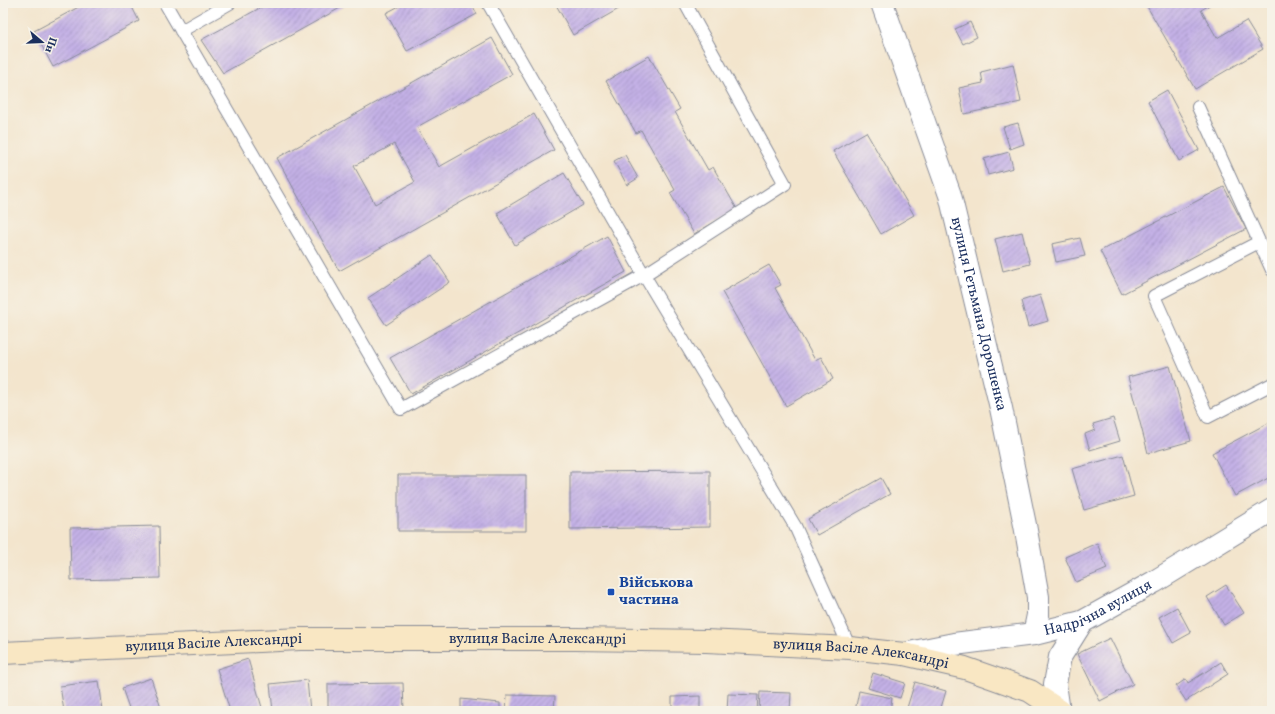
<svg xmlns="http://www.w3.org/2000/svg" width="1275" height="714" font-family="Vollkorn,serif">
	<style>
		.building { fill: url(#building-hatch); fill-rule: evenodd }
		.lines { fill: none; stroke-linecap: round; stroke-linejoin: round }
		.service-casing { stroke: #878a96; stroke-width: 14 }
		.minor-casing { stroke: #878a96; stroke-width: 24 }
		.secondary-casing { stroke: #878a96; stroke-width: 24 }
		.service { stroke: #fff; stroke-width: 12 }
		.minor { stroke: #fff; stroke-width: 22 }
		.secondary { stroke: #f9e7c3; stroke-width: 22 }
		.transit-dot { fill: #1a4fb4; stroke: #f7f3e8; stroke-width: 1.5 }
		.labels { text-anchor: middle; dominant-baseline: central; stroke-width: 4; stroke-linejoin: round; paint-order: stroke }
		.street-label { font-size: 15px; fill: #1b2f5e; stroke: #f7f3e8 }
		.transit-label { font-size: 15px; font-weight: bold; fill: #164399; stroke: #f7f3e8; text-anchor: start }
	</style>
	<defs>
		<pattern id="building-hatch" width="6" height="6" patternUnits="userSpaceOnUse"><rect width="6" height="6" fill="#c4b1e6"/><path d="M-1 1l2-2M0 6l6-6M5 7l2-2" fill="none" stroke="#9e90be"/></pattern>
	</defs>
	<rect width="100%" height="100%" fill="#f7f3e8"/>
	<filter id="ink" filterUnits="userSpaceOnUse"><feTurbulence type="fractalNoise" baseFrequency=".025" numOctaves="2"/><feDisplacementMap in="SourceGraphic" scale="8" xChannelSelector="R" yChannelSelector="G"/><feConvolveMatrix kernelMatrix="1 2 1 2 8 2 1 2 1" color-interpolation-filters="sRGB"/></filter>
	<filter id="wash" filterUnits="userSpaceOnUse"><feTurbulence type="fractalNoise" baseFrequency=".012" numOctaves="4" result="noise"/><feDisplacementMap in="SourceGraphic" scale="16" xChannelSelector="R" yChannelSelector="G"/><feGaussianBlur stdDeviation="0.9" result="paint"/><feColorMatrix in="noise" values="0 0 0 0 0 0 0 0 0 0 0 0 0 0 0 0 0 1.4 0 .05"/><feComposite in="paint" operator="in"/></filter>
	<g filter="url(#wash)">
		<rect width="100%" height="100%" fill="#f3e5cd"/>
		<g id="blocks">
			<path class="building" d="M 86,3 L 130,3 L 139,21 L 53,67 L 34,31 Z
				M 269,3 L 349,3 L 223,73 L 201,40 Z
				M 405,3 L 471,3 L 477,14 L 407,51 L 386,13 Z
				M 555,3 L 620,3 L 622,7 L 573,35 Z
				M 1145,3 L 1213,3 L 1201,10 L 1217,38 L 1246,21 L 1263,49 L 1195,89 Z
				M 970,22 L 977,37 L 963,44 L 955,29 Z
				M 492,38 L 512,74 L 417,127 L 439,167 L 534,114 L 554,150 L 339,271 L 277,158 ZM 394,144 L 415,182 L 375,204 L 354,166 Z
				M 649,56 L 680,109 L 675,112 L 708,170 L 713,167 L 737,209 L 694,234 L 670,193 L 675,190 L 641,130 L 636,133 L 606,81 Z
				M 1013,64 L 1021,102 L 964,114 L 959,88 L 983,83 L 981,72 Z
				M 1167,90 L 1199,150 L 1179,161 L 1148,101 Z
				M 1018,123 L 1024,144 L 1010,149 L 1003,127 Z
				M 866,132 L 914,215 L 881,234 L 833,151 Z
				M 1009,152 L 1013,168 L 988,175 L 984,159 Z
				M 625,155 L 638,178 L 627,185 L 614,161 Z
				M 564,173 L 583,205 L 515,245 L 497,213 Z
				M 1224,187 L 1246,229 L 1122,294 L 1100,251 Z
				M 1022,232 L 1030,264 L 1003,271 L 995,239 Z
				M 607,236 L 626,272 L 411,394 L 390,358 Z
				M 1080,238 L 1085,256 L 1056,262 L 1052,244 Z
				M 432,255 L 450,282 L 386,325 L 368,298 Z
				M 769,265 L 781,285 L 775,288 L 815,360 L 821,357 L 833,379 L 786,406 L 722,292 Z
				M 1040,295 L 1048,321 L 1028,327 L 1021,301 Z
				M 1170,366 L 1191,441 L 1148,453 L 1128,377 Z
				M 1113,418 L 1120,441 L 1090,450 L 1085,434 L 1095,430 L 1093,424 Z
				M 1272,421 L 1272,476 L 1235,496 L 1212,453 Z
				M 1123,455 L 1134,496 L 1084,510 L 1072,469 Z
				M 710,471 L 710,527 L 570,529 L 570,472 Z
				M 398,475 L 526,475 L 526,531 L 398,531 Z
				M 881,478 L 890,494 L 817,535 L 808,519 Z
				M 159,526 L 160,578 L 71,580 L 70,528 Z
				M 1097,543 L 1107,569 L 1076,582 L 1065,557 Z
				M 1226,585 L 1244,613 L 1224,625 L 1207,597 Z
				M 1177,607 L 1191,633 L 1173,643 L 1159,617 Z
				M 1110,638 L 1133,684 L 1100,701 L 1077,654 Z
				M 248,659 L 263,711 L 230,711 L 217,669 Z
				M 1221,662 L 1228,674 L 1186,701 L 1176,686 L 1186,679 L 1188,683 Z
				M 873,673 L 905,683 L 900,698 L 868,688 Z
				M 151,678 L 162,711 L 130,711 L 122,688 Z
				M 307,680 L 310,711 L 273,711 L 270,684 Z
				M 99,681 L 103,711 L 64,711 L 60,686 Z
				M 915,682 L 946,691 L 940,711 L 906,711 Z
				M 403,683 L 404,711 L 328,711 L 328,684 Z
				M 859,691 L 892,698 L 890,711 L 855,711 Z
				M 760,692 L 791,693 L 790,711 L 759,711 Z
				M 728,694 L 758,695 L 757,711 L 727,711 Z
				M 507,695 L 555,696 L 554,711 L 506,711 Z
				M 700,696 L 700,711 L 672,711 L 672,697 Z
				M 461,699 L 500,703 L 500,711 L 461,711 Z"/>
		</g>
	</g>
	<g filter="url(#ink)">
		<use href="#blocks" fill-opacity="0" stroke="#878a96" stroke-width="1"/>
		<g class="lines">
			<g class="service-casing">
				<path id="service" d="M 165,3 L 401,409 L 644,275 L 785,184 L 685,3
					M 488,3 L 644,275 L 795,526 L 850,648
					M 181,31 L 230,3
					M 1198,107 L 1272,270
					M 1259,242 L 1154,296 L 1208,417 L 1272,384"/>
			</g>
			<g class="minor-casing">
				<g id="minor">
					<path id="s1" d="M 882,3 L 950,195 L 1001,408 L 1025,525 L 1038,597 L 1038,615 L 1034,634"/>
					<path id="s2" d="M 904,654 L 954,644 L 1034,634 L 1082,622 L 1154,582 L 1272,510"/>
					<path d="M 1059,711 L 1055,684 L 1060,657 L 1082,622"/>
				</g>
			</g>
			<g class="secondary-casing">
				<g id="secondary">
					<path id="s3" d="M 3,653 L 300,639 L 576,639 L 706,641 L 850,648 L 904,654 L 965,668 L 1030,691 L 1060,711"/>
				</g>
			</g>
			<use href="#service" class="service"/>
			<use href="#minor" class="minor"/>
			<use href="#secondary" class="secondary"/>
		</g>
	</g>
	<rect class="transit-dot" x="607" y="588" width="8" height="8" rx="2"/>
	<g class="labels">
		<g class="street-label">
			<text stroke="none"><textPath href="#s1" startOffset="326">вулиця Гетьмана Дорошенка</textPath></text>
			<text stroke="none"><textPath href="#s2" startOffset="201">Надрічна вулиця</textPath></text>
			<text stroke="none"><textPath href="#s3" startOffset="535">вулиця Васіле Александрі</textPath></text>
			<text stroke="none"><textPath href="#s3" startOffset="211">вулиця Васіле Александрі</textPath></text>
			<text stroke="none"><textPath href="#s3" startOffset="859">вулиця Васіле Александрі</textPath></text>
		</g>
		<g class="transit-label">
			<text x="619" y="583">Військова<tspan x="619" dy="17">частина</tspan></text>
		</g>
	</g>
	<rect width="1275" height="714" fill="none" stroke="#f7f3e8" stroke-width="16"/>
	<g transform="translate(42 42) rotate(109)" stroke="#f7f3e8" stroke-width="3" paint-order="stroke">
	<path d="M0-3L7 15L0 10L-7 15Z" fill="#1b2f5e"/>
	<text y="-6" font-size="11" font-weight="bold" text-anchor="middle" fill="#1b2f5e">Пн</text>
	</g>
</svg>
